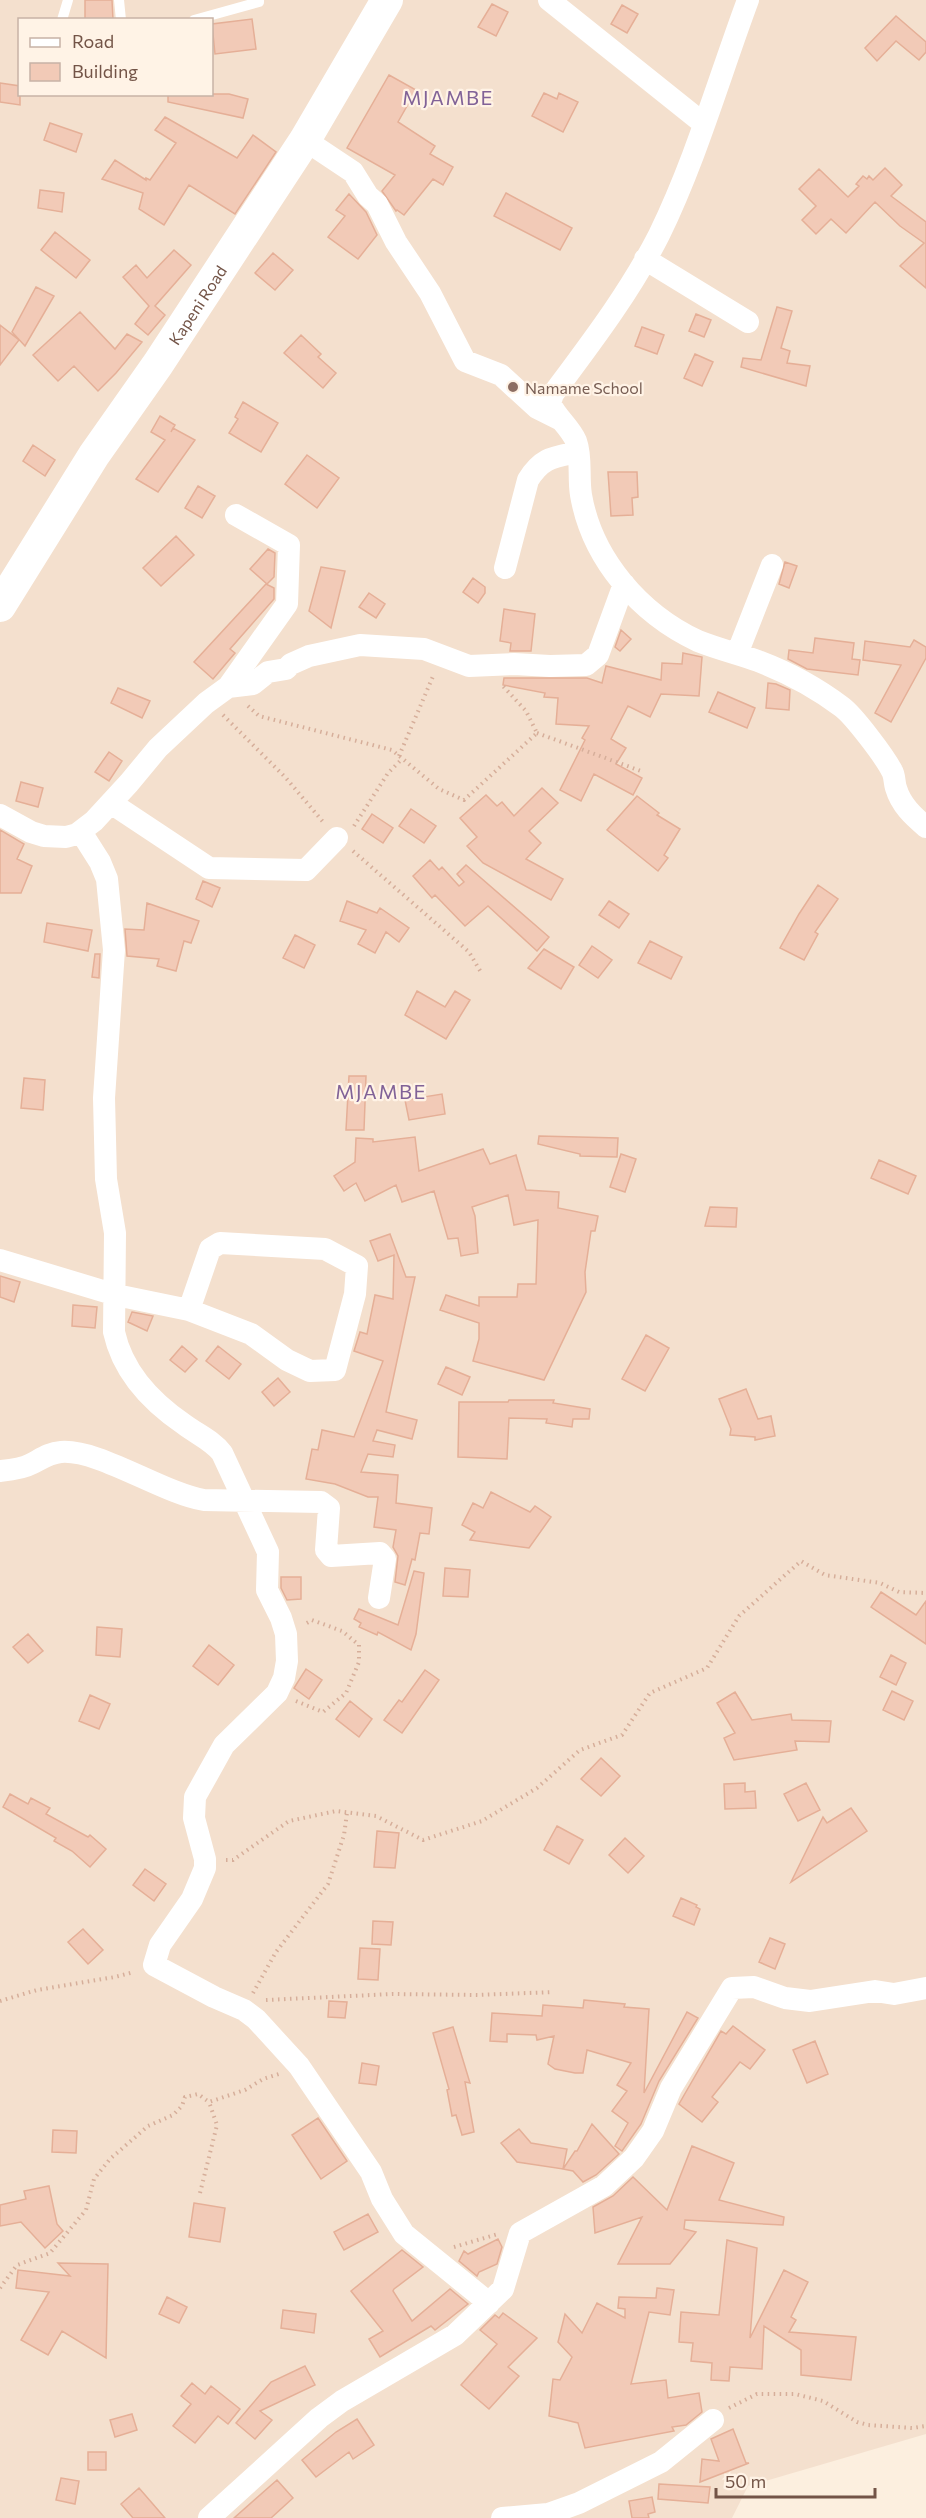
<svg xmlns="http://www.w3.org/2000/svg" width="926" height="2518" font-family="Commissioner,sans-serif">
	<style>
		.residential { fill: #f4e0ce; fill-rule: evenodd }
		.building { fill: #f2cab7; stroke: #e5af97; stroke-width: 1.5 }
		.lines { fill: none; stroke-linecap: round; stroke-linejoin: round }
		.path { stroke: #d6ae9a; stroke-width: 4; stroke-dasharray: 1.5 4.5; stroke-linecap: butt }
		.service { stroke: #fff; stroke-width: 10 }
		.minor { stroke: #fff; stroke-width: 22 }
		.secondary { stroke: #fff; stroke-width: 32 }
		.education-dot { fill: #8d6e63; stroke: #fff3e6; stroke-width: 2 }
		.labels { text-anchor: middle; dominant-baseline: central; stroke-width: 4.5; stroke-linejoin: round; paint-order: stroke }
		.street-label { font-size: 16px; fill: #735447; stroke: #fff3e6 }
		.education-label { font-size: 16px; fill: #785e54; stroke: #fff3e6; text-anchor: start }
		.quarter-label { font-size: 20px; letter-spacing: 1.5px; fill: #816297; stroke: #fff3e6 }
	</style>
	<rect width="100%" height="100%" fill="#fcefdf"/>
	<path class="residential" d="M 0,0 L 926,0 L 926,2434 L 748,2486 L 732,2518 L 0,2518 ZM 20,20 L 212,20 L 212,94 L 20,94 Z"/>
	<path class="building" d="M 85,0 L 112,0 L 113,20 L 85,20 Z
		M 492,4 L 508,12 L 496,36 L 478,27 Z
		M 622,5 L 638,14 L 627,33 L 611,24 Z
		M 896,16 L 926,42 L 926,52 L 919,60 L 896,41 L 877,61 L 865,48 Z
		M 252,19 L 256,49 L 215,54 L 212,24 Z
		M 389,75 L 416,90 L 398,122 L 435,146 L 430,154 L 453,167 L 443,185 L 433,179 L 404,215 L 397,210 L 396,211 L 382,191 L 395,175 L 347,148 Z
		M 0,83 L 20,86 L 20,105 L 0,102 Z
		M 544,93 L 557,99 L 559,93 L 578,102 L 563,132 L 532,116 Z
		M 168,94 L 229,94 L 248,99 L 243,118 L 168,102 Z
		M 165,117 L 237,158 L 253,135 L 276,152 L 235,214 L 189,185 L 164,225 L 139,209 L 143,193 L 102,179 L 115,160 L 146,180 L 146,178 L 150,180 L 176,143 L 155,130 Z
		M 50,123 L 82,134 L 76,152 L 44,140 Z
		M 885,168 L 902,185 L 891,196 L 926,222 L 926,288 L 900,266 L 924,243 L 900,226 L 875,202 L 846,233 L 831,219 L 816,234 L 802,220 L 816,206 L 799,189 L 819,169 L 848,197 L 859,186 L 856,184 L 863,176 L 867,179 L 869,176 L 873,180 Z
		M 40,190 L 64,193 L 62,212 L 38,208 Z
		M 506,193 L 572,228 L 560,250 L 494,216 Z
		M 349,194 L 366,212 L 377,235 L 358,259 L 328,237 L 345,216 L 336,210 Z
		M 55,232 L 90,260 L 76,278 L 41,250 Z
		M 174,250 L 191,265 L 155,306 L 165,315 L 148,335 L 135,324 L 149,306 L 123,277 L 136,265 L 147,278 Z
		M 273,253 L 293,270 L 275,290 L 255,273 Z
		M 36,287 L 54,296 L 25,346 L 12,332 Z
		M 777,307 L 792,311 L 781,348 L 790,351 L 787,363 L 810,366 L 806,386 L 741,367 L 743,358 L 761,360 Z
		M 80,312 L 115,349 L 127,334 L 142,342 L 116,373 L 98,391 L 74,366 L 58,381 L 33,355 Z
		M 696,314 L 711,320 L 704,337 L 689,331 Z
		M 0,325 L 19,340 L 0,365 Z
		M 642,327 L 664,335 L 657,354 L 635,346 Z
		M 301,335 L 321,354 L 318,357 L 336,373 L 323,388 L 284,353 Z
		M 695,354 L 713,362 L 702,386 L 684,378 Z
		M 243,402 L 278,423 L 261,452 L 229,433 L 238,419 L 235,417 Z
		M 160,416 L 175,425 L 171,432 L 173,428 L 195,440 L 158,492 L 136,479 L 165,440 L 151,432 Z
		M 33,445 L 55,460 L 45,476 L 23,461 Z
		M 307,455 L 339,478 L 317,508 L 285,484 Z
		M 608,472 L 637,472 L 638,497 L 632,498 L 633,515 L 611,516 Z
		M 198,486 L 215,496 L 202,518 L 185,508 Z
		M 176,536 L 194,555 L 161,586 L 143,568 Z
		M 268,549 L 275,553 L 274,577 L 267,584 L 250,569 Z
		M 785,562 L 797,566 L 789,588 L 779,584 Z
		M 321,567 L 345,571 L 331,628 L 309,611 Z
		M 473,578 L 485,587 L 485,593 L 478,603 L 463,592 Z
		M 266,584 L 274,588 L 274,599 L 230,649 L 235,653 L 213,679 L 194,662 Z
		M 369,593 L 385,604 L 376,618 L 359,607 Z
		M 504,609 L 535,614 L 531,651 L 510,651 L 511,643 L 500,641 Z
		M 621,630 L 631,639 L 620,651 L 615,647 Z
		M 815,638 L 854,643 L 852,659 L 860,660 L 858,675 L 807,669 L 788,659 L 789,650 L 813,653 Z
		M 914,640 L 926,647 L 926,658 L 891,722 L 875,713 L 901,665 L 863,660 L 865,641 L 910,647 Z
		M 683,653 L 702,657 L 699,696 L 661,694 L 650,717 L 628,706 L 611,739 L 626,748 L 616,764 L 642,778 L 633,795 L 594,774 L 581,801 L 560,790 L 585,740 L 582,738 L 589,726 L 556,724 L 558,698 L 544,697 L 545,693 L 503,685 L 504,678 L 587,678 L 602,683 L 606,666 L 661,680 L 662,663 L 682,664 Z
		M 768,683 L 776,684 L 790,690 L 789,710 L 766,708 Z
		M 118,688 L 150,701 L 142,718 L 111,703 Z
		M 718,692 L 755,708 L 747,728 L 709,712 Z
		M 109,752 L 122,761 L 109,781 L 95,772 Z
		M 21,782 L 43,788 L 38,807 L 16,801 Z
		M 542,788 L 558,803 L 529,831 L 541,843 L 526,859 L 563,879 L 551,900 L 483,863 L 467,846 L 477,837 L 460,818 L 486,795 L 497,806 L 502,802 L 514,816 Z
		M 637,796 L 659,813 L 657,815 L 680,829 L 664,855 L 668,858 L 658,871 L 607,830 Z
		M 411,809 L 436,826 L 424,843 L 399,826 Z
		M 372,814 L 393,828 L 383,843 L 362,829 Z
		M 0,830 L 24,844 L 17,859 L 32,866 L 21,893 L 0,893 Z
		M 430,860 L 439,870 L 442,867 L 459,886 L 464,882 L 457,874 L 466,865 L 549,937 L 537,951 L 488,906 L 465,926 L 435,895 L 432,898 L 413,876 Z
		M 203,881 L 220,888 L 212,907 L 196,899 Z
		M 818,885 L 838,899 L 815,932 L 818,934 L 804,960 L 780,948 L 799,914 Z
		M 347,901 L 377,913 L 380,908 L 409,928 L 399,942 L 386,932 L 375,953 L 358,944 L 366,930 L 340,921 Z
		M 609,901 L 629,914 L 619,928 L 599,915 Z
		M 147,903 L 199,921 L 191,943 L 184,941 L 176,971 L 157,966 L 159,959 L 127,956 L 125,929 L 144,930 Z
		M 47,923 L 92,930 L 88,951 L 44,942 Z
		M 295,935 L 315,945 L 304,968 L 283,958 Z
		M 650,941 L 682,957 L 671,979 L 638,963 Z
		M 592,946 L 612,960 L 598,978 L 579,965 Z
		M 544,949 L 574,967 L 561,989 L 528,968 Z
		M 95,954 L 100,954 L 99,978 L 92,977 Z
		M 417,991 L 445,1007 L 455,991 L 470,1000 L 446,1039 L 405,1015 Z
		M 349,1076 L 366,1076 L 364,1130 L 346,1130 Z
		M 24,1078 L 45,1080 L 43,1110 L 21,1108 Z
		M 442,1094 L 445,1114 L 409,1120 L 405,1100 Z
		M 539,1136 L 618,1138 L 617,1157 L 580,1156 L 580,1154 L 538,1144 Z
		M 415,1137 L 419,1171 L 483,1149 L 490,1164 L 516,1155 L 526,1190 L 559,1192 L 558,1208 L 598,1216 L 595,1231 L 591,1231 L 585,1272 L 586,1292 L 544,1380 L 473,1361 L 479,1339 L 479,1323 L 440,1310 L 446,1295 L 479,1306 L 479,1297 L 517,1297 L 518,1284 L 536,1284 L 538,1220 L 514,1225 L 508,1195 L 472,1207 L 475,1216 L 478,1253 L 461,1256 L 458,1238 L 448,1239 L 434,1191 L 402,1202 L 396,1185 L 365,1201 L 356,1183 L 344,1191 L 334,1176 L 355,1162 L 356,1138 L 373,1139 L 373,1142 Z
		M 621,1154 L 636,1159 L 625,1192 L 610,1187 Z
		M 879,1160 L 916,1176 L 908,1194 L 871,1178 Z
		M 710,1207 L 737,1208 L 736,1227 L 705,1226 Z
		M 390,1234 L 406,1277 L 415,1277 L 386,1412 L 417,1420 L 412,1439 L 377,1430 L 373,1441 L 395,1445 L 393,1457 L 368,1454 L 361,1472 L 398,1475 L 396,1503 L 432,1508 L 429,1534 L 420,1533 L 415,1560 L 412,1559 L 405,1585 L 395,1582 L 398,1556 L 393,1547 L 396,1530 L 374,1527 L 378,1497 L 368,1497 L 335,1484 L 306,1479 L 312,1449 L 318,1450 L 322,1430 L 354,1437 L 383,1361 L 354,1351 L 360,1332 L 367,1334 L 375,1295 L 393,1299 L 394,1255 L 378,1261 L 370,1241 Z
		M 0,1276 L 20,1282 L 14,1302 L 0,1297 Z
		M 73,1305 L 97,1307 L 95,1328 L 72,1326 Z
		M 132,1312 L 153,1316 L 147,1331 L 128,1322 Z
		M 646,1335 L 669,1348 L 645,1391 L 622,1379 Z
		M 182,1346 L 197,1359 L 185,1372 L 170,1360 Z
		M 218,1346 L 241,1364 L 229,1379 L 206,1361 Z
		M 446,1367 L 470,1377 L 462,1395 L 438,1384 Z
		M 278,1378 L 290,1392 L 274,1406 L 262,1392 Z
		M 746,1389 L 758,1419 L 771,1416 L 775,1436 L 755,1440 L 755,1437 L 730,1435 L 731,1429 L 719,1399 Z
		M 509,1400 L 554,1400 L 553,1403 L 590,1409 L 589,1419 L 573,1419 L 572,1427 L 546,1423 L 547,1419 L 509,1418 L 507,1459 L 458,1457 L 459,1402 L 508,1402 Z
		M 491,1492 L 530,1512 L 535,1506 L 551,1517 L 529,1548 L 470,1540 L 475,1532 L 462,1525 L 473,1503 L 483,1508 Z
		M 445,1568 L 470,1570 L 468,1597 L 443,1596 Z
		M 414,1571 L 424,1573 L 416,1634 L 411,1650 L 378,1632 L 377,1635 L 359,1627 L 361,1623 L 354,1619 L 359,1609 L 398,1625 Z
		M 281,1577 L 301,1577 L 301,1599 L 287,1600 L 281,1588 Z
		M 881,1592 L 916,1615 L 926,1601 L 926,1644 L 871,1607 Z
		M 97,1627 L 122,1629 L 120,1657 L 96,1655 Z
		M 28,1634 L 43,1651 L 28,1663 L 13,1647 Z
		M 209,1645 L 234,1665 L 218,1685 L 193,1666 Z
		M 891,1655 L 906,1663 L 896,1685 L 880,1677 Z
		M 306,1669 L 322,1680 L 309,1699 L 294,1688 Z
		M 425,1670 L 439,1680 L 402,1733 L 384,1720 L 399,1700 L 402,1702 Z
		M 892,1691 L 913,1701 L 904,1720 L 883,1710 Z
		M 735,1692 L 752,1720 L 791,1714 L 792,1720 L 831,1721 L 829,1742 L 795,1741 L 797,1750 L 734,1760 L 724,1738 L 735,1733 L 717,1703 Z
		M 90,1695 L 110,1704 L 99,1729 L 79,1721 Z
		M 350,1701 L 372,1719 L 359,1737 L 336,1719 Z
		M 601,1758 L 620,1776 L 601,1796 L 581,1779 Z
		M 745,1783 L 745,1792 L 755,1791 L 756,1808 L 725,1809 L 724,1784 Z
		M 806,1783 L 820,1810 L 798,1821 L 784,1794 Z
		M 10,1794 L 28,1804 L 31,1798 L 50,1808 L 46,1814 L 88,1837 L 90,1835 L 106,1849 L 90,1867 L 72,1851 L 54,1841 L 56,1838 L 3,1807 Z
		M 851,1808 L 867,1831 L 791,1882 L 823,1817 L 827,1823 Z
		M 557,1826 L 583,1840 L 569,1864 L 544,1850 Z
		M 377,1831 L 399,1833 L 395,1868 L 374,1867 Z
		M 625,1838 L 644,1856 L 628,1873 L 609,1855 Z
		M 145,1869 L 166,1884 L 154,1901 L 133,1885 Z
		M 681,1898 L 697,1905 L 696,1907 L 700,1909 L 694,1925 L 673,1916 Z
		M 373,1921 L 393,1922 L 391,1945 L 372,1944 Z
		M 83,1929 L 103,1950 L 88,1964 L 68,1942 Z
		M 770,1938 L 785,1944 L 775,1969 L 759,1962 Z
		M 360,1948 L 380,1949 L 378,1980 L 358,1979 Z
		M 584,2000 L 625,2004 L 624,2007 L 649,2009 L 644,2093 L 687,2012 L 698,2018 L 659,2081 L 641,2124 L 622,2151 L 615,2146 L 628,2123 L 612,2111 L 627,2091 L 617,2085 L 631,2063 L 587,2050 L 583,2073 L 575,2073 L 555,2069 L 548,2064 L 554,2036 L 537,2040 L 536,2035 L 507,2034 L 507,2042 L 490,2041 L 492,2013 L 542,2016 L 543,2005 L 583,2008 Z
		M 329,2001 L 347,2002 L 345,2018 L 328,2017 Z
		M 733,2026 L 765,2050 L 750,2069 L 740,2062 L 712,2097 L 718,2102 L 702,2122 L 679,2104 L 721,2031 L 726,2034 Z
		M 453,2027 L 470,2083 L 465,2082 L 474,2132 L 462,2135 L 456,2115 L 452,2116 L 447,2090 L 449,2089 L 433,2033 Z
		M 815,2041 L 828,2074 L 807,2083 L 793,2050 Z
		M 362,2063 L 379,2066 L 376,2085 L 359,2083 Z
		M 318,2118 L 347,2161 L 321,2179 L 292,2135 Z
		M 592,2124 L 619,2154 L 596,2175 L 583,2182 L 573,2171 L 563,2169 L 575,2151 L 577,2151 Z
		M 519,2129 L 531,2143 L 567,2149 L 563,2169 L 517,2162 L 501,2143 Z
		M 53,2130 L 77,2131 L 76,2153 L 52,2152 Z
		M 692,2146 L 734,2163 L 719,2200 L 784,2217 L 783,2225 L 685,2220 L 684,2229 L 696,2232 L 670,2264 L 618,2264 L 642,2217 L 595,2233 L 593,2207 L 613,2196 L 633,2177 L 667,2210 Z
		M 49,2186 L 57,2224 L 63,2231 L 45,2248 L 21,2222 L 0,2226 L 0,2205 L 26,2199 L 24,2191 Z
		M 194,2203 L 225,2208 L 220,2242 L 189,2237 Z
		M 368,2214 L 378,2232 L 344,2250 L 334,2232 Z
		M 498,2239 L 502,2247 L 497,2264 L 479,2272 L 477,2276 L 459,2261 L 464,2251 L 468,2254 Z
		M 727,2240 L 757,2248 L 750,2338 L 784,2270 L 808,2282 L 791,2317 L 796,2320 L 789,2332 L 856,2337 L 851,2380 L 801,2375 L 801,2350 L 764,2326 L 762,2369 L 730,2367 L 729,2381 L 711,2380 L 712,2363 L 691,2361 L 693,2343 L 679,2342 L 681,2312 L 719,2315 Z
		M 402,2250 L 423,2267 L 394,2289 L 393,2291 L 412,2321 L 450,2289 L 468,2304 L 435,2330 L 431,2326 L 380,2357 L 369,2339 L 383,2331 L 351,2291 Z
		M 58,2263 L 108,2264 L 106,2358 L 62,2331 L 48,2355 L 21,2340 L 49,2292 L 16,2288 L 18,2270 L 70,2276 Z
		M 657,2288 L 674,2290 L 670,2315 L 649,2312 L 631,2384 L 666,2380 L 668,2398 L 699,2393 L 702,2412 L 686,2425 L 672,2427 L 674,2431 L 585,2448 L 578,2423 L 549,2416 L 553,2379 L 560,2380 L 572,2357 L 558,2342 L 565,2314 L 582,2333 L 597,2303 L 625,2318 L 625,2309 L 618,2308 L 619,2297 L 656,2298 Z
		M 167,2297 L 187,2307 L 179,2323 L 159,2314 Z
		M 283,2310 L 316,2314 L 314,2333 L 281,2328 Z
		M 503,2313 L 537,2338 L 508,2367 L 519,2376 L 489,2409 L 461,2385 L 497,2344 L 480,2330 L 495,2315 L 499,2318 Z
		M 305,2366 L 315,2385 L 260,2411 L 272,2420 L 255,2439 L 236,2423 L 271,2382 Z
		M 192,2383 L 205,2394 L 211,2386 L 240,2409 L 228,2424 L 218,2416 L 195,2443 L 173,2426 L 191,2404 L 181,2396 Z
		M 132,2414 L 137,2430 L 115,2437 L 110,2420 Z
		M 357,2419 L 374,2445 L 353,2459 L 349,2452 L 316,2477 L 302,2460 L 336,2432 Z
		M 733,2429 L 746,2463 L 749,2463 L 700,2482 L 702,2459 L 719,2461 L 711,2439 Z
		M 88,2452 L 106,2452 L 106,2470 L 88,2470 Z
		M 61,2478 L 79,2481 L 75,2504 L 56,2500 Z
		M 277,2480 L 293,2498 L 271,2518 L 234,2518 Z
		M 659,2484 L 710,2487 L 708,2503 L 658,2499 Z
		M 139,2488 L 165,2518 L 133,2518 L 121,2504 Z
		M 652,2497 L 655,2512 L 648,2514 L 649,2518 L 632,2518 L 629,2501 Z"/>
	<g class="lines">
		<path class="path" d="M 248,706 L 259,716 L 392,750 L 439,789 L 464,800 L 537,733 L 526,711 L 502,685
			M 223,715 L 286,778 L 324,823
			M 537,733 L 641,771
			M 399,756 L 434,674
			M 354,826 L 388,773 L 402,759
			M 353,851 L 469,952 L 482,974
			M 296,1701 L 323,1712 L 346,1693 L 359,1662 L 359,1645 L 342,1631 L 312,1620 L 305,1624
			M 226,1860 L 233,1860 L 289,1821 L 336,1811 L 376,1816 L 423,1840 L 482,1821 L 537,1788 L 580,1750 L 622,1735 L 650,1693 L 707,1668 L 739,1616 L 801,1561 L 825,1575 L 880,1583 L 899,1592 L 926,1593
			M 253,1993 L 276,1952 L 328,1884 L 344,1835 L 347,1813
			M 266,2000 L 393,1994 L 478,1995 L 553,1992
			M 0,2001 L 37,1990 L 115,1977 L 134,1972
			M 200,2193 L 217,2125 L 209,2102
			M 454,2247 L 498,2234
			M 0,2288 L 17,2265 L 50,2253 L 86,2210 L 94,2179 L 110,2159 L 148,2126 L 173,2115 L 182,2106 L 185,2097 L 198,2094 L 209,2102 L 245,2090 L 263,2079 L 279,2074
			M 729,2408 L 757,2394 L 795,2394 L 823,2401 L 857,2422 L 868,2425 L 912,2428 L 926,2426"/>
		<path class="service" d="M 119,0 L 121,20
			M 62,20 L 68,0
			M 194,20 L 259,2 L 259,0"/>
		<path class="minor" d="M 549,0 L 704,124
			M 748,0 C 719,78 696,159 659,235 C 630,292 591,343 553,394 L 550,403 C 556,417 570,427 576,441 C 582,457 578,477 581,495 C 592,559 640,614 698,641 C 718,649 739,654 758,661 C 787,672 817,688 842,707 C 854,716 885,757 892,771 C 895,776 894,782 896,788 C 901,805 913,816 926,827
			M 305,140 L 353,172 L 368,196 L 377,204 L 396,242 L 430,293 L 465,361 L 501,375 L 537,408 L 561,420
			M 645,259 L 748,322
			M 505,568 L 528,480 C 542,457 554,457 578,452
			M 737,654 L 772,565
			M 228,687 L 287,604 L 289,545 L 236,515
			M 111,803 L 209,868 L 306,870 L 337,838
			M 0,815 L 31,832 L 44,836 L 66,837 L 77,834 L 94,821 L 129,783 L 158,748 L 206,703 L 228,687 L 253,684 L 268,672 L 286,669 L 291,664 L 309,656 L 360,645 L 424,649 L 469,666 L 514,664 L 550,666 L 586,665 L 598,655 L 624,584
			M 81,832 L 100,862 L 107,879 L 114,950 L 104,1098 L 106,1179 L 115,1233 L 114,1332 C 123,1373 151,1402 185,1425 C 197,1434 213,1441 222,1453 L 268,1552 L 267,1590 L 281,1618 L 286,1634 L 287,1661 L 284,1678 L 277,1693 L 224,1745 L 195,1797 L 194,1818 L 205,1859 L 205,1868 L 192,1899 L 160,1945 L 154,1965 L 214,1997 L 244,2010 L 256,2019 L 299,2066 L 371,2172 L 382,2199 L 404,2234 L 489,2303
			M 0,1260 L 116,1295 L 189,1310 L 251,1334 L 287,1360 L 310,1371 L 335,1370 L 355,1294 L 357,1266 L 325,1249 L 220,1243 L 210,1249 L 189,1310
			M 0,1471 C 10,1470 22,1469 31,1464 C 41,1459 49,1453 61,1452 C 99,1449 162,1493 204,1500 L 321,1502 L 329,1508 L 326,1550 L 331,1556 L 380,1553 L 385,1559 L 379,1598
			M 209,2518 L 319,2418 L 342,2401 L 455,2335 L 503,2289 L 520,2233 L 604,2186 L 634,2158 L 653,2131 L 671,2088 L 732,1988 L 754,1987 L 785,1998 L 810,2001 L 875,1991 L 894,1994 L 926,1988
			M 502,2518 L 548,2514 L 579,2503 L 661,2462 L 713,2420"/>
		<path class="secondary" id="s1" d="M 0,606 L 94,455 L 158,364 L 305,140 L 387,0"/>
	</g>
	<circle class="education-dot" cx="513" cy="387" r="6"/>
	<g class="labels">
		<g class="street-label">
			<text stroke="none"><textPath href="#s1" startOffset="360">Kapeni Road</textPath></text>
		</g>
		<g class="education-label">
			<text x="525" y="387">Namame School</text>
		</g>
		<g class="quarter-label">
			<text x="448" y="97">MJAMBE</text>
			<text x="381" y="1091">MJAMBE</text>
		</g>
	</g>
	<rect x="18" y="18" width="195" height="78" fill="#fff3e6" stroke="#c7b3a6" stroke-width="1.5"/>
	<rect x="30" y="38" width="30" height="9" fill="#ffffff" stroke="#c7b3a6" stroke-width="1.5"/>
	<text x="72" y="48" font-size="18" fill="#735447">Road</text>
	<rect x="30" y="63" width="30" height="18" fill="#f2cab7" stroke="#c7b3a6" stroke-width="1.5"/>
	<text x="72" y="78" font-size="18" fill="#735447">Building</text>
	<path d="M716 2488v9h159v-9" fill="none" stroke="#735447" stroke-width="3"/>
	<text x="725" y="2488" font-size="18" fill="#735447" stroke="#fff3e6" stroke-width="4.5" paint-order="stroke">50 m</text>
</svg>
